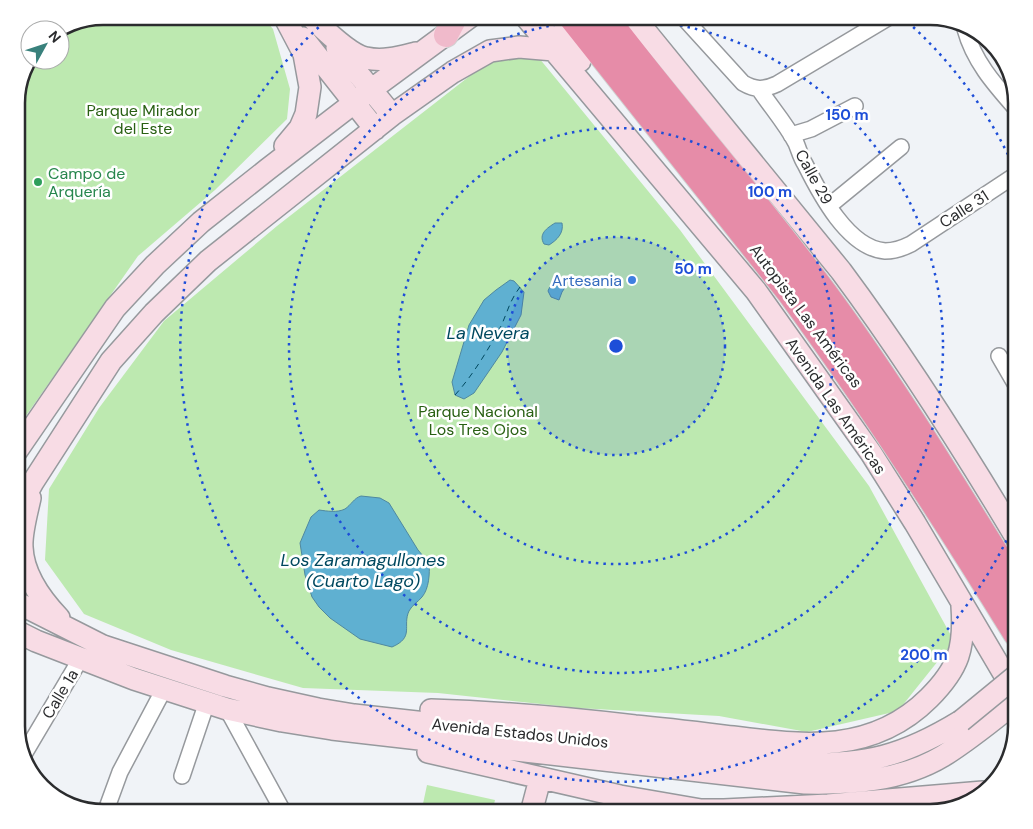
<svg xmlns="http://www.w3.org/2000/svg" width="1033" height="829" font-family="'DM Sans',sans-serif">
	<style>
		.green { fill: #bde9b0 }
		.water { fill: #5fb0d1; stroke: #4f88a0 }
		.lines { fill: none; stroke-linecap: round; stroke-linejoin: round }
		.ferry { stroke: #00485f; stroke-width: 1; stroke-dasharray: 6 5; stroke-linecap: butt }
		.street-casing { stroke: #96999d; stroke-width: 18 }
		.secondary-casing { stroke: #96999d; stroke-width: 24 }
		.primary-casing { stroke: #d0d1d1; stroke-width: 26 }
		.highway-casing { stroke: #d0d1d1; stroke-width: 30 }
		.street { stroke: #fff; stroke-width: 15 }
		.secondary { stroke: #f8dce5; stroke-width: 21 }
		.primary { stroke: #f0bacb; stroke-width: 24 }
		.highway { stroke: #e68ca8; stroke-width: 28 }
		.secondary-bridge-casing { stroke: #96999d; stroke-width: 24; stroke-linecap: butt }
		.secondary-bridge { stroke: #f8dce5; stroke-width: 21 }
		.ring { fill: none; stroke: #1d4ed8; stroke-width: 2.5; stroke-dasharray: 2.5 5 }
		.leisure-dot { fill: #2e9e5b; stroke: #fff; stroke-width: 2 }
		.shop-dot { fill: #3f7fe0; stroke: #fff; stroke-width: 2 }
		.labels { text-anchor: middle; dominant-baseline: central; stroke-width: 5; stroke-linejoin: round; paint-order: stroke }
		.park-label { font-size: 16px; fill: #296013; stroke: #fff }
		.leisure-label { font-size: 16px; fill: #27864d; stroke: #fff; text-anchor: start }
		.street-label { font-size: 16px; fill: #2b2c2e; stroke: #fff }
		.shop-label { font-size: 16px; fill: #366cbe; stroke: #fff; text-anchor: end }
		.water-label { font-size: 18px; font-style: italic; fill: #00485f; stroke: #fff }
		.rim { fill: none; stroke: #2b2c2e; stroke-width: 2.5 }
		.centre { fill: #1d4ed8; stroke: #fff; stroke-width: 2.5 }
		.ring-label { font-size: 15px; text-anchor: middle; font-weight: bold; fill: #1d4ed8; stroke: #fff; stroke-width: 5; stroke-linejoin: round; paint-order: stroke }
	</style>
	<rect width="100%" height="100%" fill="#f0f3f7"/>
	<path class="green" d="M 103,16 L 262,16 L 273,29 L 290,89 L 287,119 L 215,190 L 138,256 L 16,430 L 16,97 L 25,64 L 30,58 L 30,60 L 60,60 L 60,32 Z
		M 498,54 L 539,58 L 680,230 L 869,486 L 954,641 L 898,711 L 807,732 L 719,716 L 578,708 L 438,693 L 303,688 L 171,650 L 84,614 L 45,560 L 49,489 L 99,408 L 164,321 L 277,226 Z
		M 427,785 L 495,800 L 492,813 L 421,813 Z"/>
	<path class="water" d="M 555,223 L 562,223 C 564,233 557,240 549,245 L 544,244 C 538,234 547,228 555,223 Z
		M 510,280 L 514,281 L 524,292 L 521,315 L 502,352 L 474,393 L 464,399 L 455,395 L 452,382 L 469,325 L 484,300 L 496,290 Z
		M 562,281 L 566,286 L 562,292 L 559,300 L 551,297 L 548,291 C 550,285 555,282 562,281 Z
		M 361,496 L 380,498 L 389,503 L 418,550 L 429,563 C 430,573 429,589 422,597 C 418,602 412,605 409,611 C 402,626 415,637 392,647 L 360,639 L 330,618 L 319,607 L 312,597 L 305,575 L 300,543 L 311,517 L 319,510 C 327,511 337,513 345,509 C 351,505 354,498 361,496 Z"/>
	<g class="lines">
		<path class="ferry" d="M 455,395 C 473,375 488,350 501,326 C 508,311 509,302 520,287"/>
		<g class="street-casing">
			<path id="street" d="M 682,16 L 743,83 C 755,90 764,90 777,84 L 891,16
				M 965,29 C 974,62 995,85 1017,110
				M 759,89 C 771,107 786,124 796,143 C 799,150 801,158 805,164 C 820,194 848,248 885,251 C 895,251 903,248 911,244 L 1017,174
				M 791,135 L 811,129 L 855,106
				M 829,206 L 901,147
				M 999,356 L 1017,387
				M 227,709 L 284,813
				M 23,756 L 81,658
				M 182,776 L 207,702
				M 620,796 L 623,813
				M 105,813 L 120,772 L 164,689"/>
		</g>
		<g class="secondary-casing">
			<path id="secondary" d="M 284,16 L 304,54 L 310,87 L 306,114 L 300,128 L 285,146
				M 310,16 C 323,28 349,55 366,58 C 383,62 400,57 416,53
				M 525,16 L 756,291 L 871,453 L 915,523 L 1017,696
				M 548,16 L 580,61
				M 633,16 L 841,271 C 905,357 962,447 1017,539
				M 303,38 L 375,129
				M 337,48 L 392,115
				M 16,452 L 115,308 L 155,265 L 201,222 L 268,169 L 372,89 L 471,16
				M 30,498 C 27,512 21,533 22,547 C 23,575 41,599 59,618
				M 16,513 L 33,482 L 111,361 L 154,313 L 208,261 L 392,115 L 453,72 L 490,51 L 519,47 L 554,50
				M 16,602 L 103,646 L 225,686 L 268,698 L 318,709 L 354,715 L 798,764 C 866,765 902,757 961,721
				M 16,631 L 36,641 L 134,679 L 227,709 L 282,721 L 332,729 L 805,783 C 852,784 901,781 943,756 C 969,740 993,720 1017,701
				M 431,710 C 500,712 567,718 635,726 C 668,729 700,733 733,737 C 804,746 873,754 929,698 C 959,668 965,648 962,606
				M 428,752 L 620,796 L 701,810 L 724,810 L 828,805 L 983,792
				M 531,813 L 540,779"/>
		</g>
		<g class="primary-casing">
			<path id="primary" d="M 446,35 L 456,16"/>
		</g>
		<g class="highway-casing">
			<path id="highway" d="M 572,16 L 790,291 C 871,402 945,516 1017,633
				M 603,16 C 677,114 759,205 831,304 C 898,396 957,494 1017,590"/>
		</g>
		<use href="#street" class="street"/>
		<use href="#secondary" class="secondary"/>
		<use href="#primary" class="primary"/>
		<use href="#highway" class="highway"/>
		<g class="secondary-bridge-casing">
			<path id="secondary-bridge" d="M 961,721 L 1017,675"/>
		</g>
		<use href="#secondary-bridge" class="secondary-bridge"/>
	</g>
	<circle cx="616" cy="346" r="109" fill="#1d4ed8" fill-opacity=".12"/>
	<g class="ring">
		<circle cx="616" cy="346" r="109"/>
		<circle cx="616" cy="346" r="218"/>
		<circle cx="616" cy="346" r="327"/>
		<path d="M1016 520A436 436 0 1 1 330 17M902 17A436 436 0 0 1 1016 172"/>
	</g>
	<circle class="leisure-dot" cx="38" cy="182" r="5"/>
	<circle class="shop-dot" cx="632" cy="280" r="5"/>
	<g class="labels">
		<g class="park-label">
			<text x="143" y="110">Parque Mirador<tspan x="143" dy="18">del Este</tspan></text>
			<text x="478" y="411">Parque Nacional<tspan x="478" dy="18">Los Tres Ojos</tspan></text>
		</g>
		<g class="leisure-label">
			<text x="48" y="173">Campo de<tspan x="48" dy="18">Arquería</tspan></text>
		</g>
		<g class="street-label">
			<text transform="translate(814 177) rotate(61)">Calle 29</text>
			<text transform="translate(964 209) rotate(-33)">Calle 31</text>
			<text transform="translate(806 316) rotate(53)">Autopista Las Américas</text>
			<text transform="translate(836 406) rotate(55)">Avenida Las Américas</text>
			<text transform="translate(60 694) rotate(-59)">Calle 1a</text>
			<text transform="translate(520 733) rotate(6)">Avenida Estados Unidos</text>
		</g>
		<g class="shop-label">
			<text x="622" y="280">Artesania</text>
		</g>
		<g class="water-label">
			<text x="488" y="333">La Nevera</text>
			<text x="363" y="560">Los Zaramagullones<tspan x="363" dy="21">(Cuarto Lago)</tspan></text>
		</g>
	</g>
	<path d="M0 0H1033V829H0ZM103 25H930A78 78 0 0 1 1008 103V726A78 78 0 0 1 930 804H103A78 78 0 0 1 25 726V103A78 78 0 0 1 103 25Z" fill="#fff" fill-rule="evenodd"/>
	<path class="rim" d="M103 25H930A78 78 0 0 1 1008 103V726A78 78 0 0 1 930 804H103A78 78 0 0 1 25 726V103A78 78 0 0 1 103 25Z"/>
	<circle cx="616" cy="346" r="8" class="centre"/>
	<g class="ring-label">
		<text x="847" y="120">150 m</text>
		<text x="770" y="197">100 m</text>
		<text x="693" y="274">50 m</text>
		<text x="924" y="660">200 m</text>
	</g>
	<g transform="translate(45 45) rotate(50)"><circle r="24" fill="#ffffff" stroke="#aaabab"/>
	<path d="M0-4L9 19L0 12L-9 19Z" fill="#39817c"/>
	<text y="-8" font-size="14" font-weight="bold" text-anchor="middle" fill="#2b2c2e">N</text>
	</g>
</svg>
